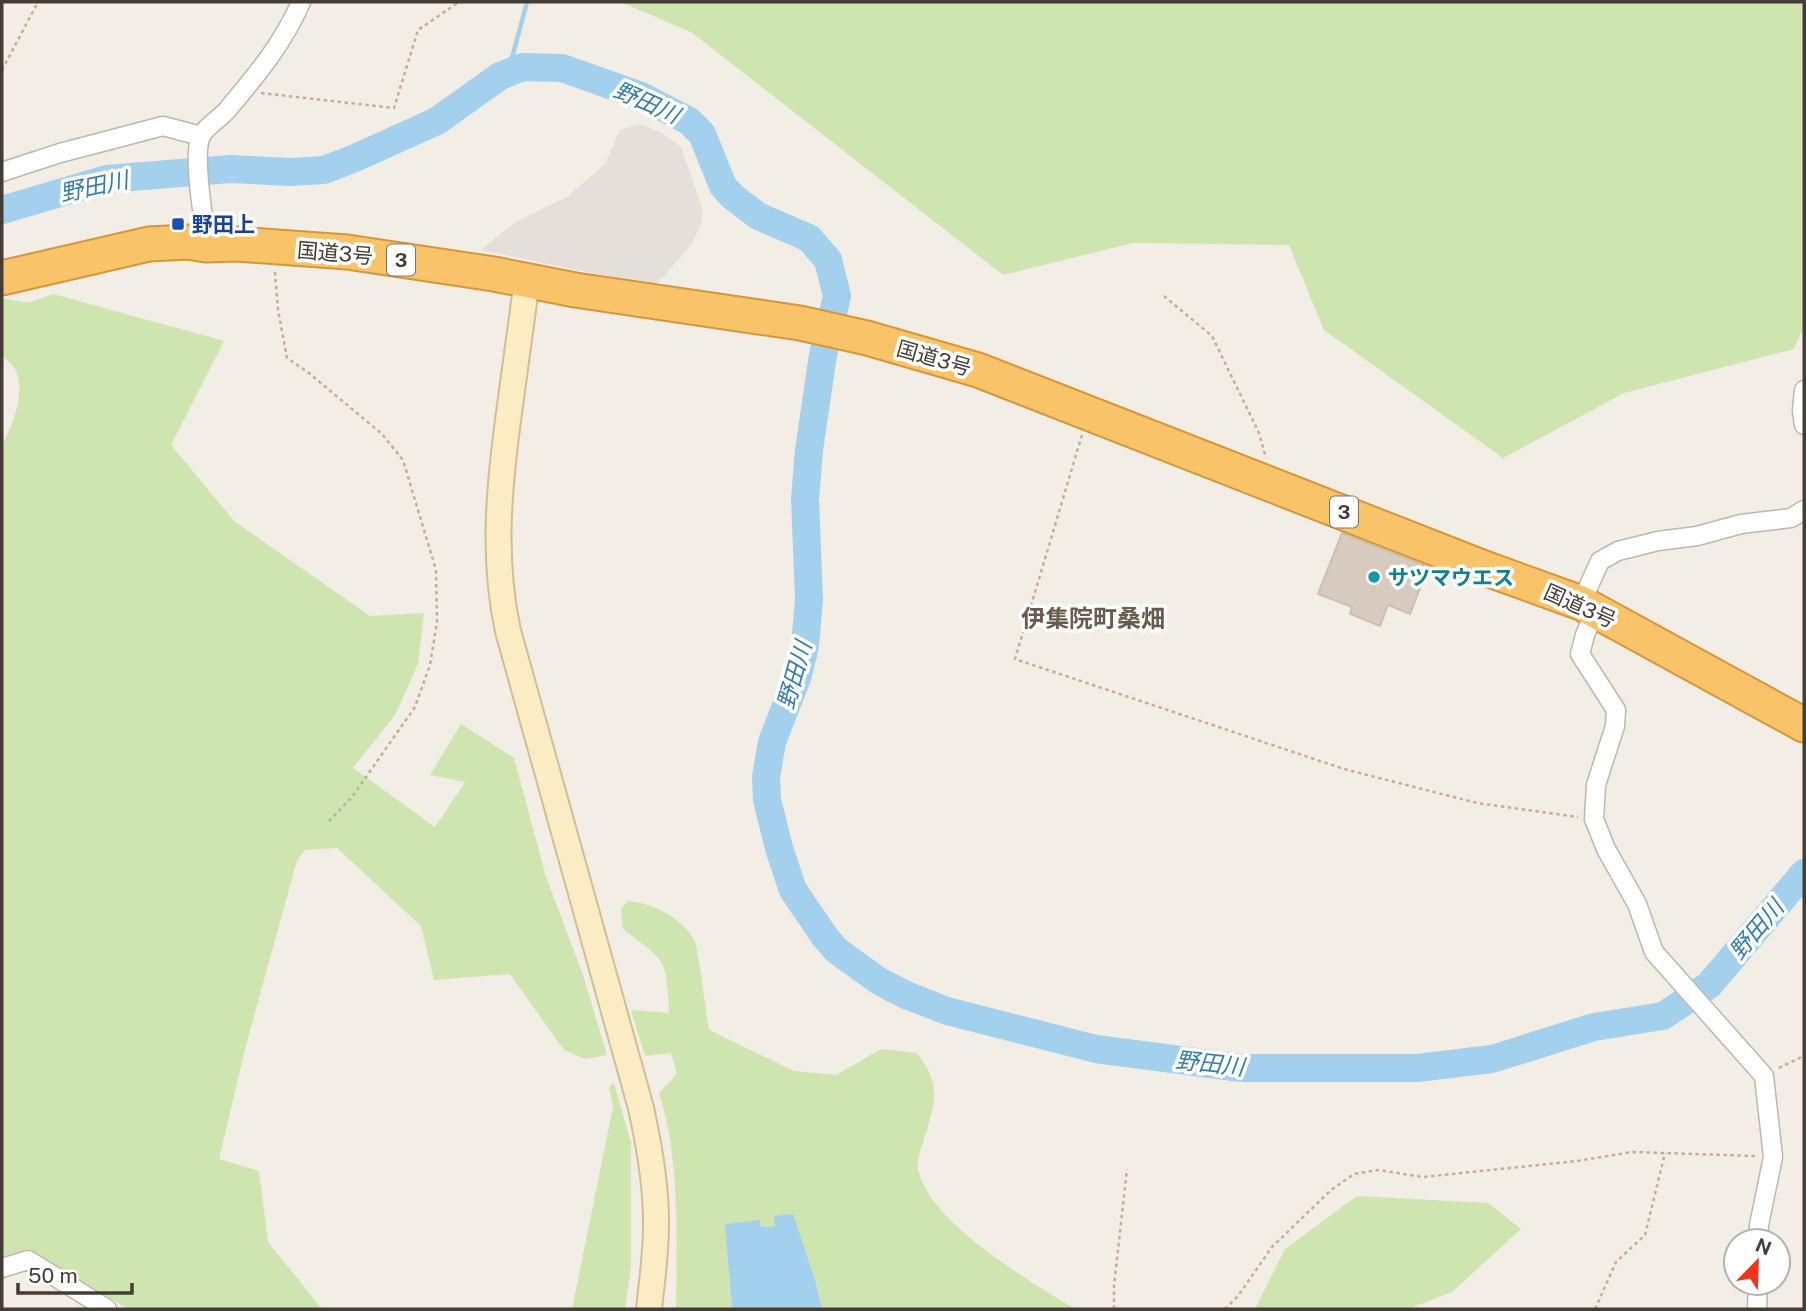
<svg xmlns="http://www.w3.org/2000/svg" width="1806" height="1311" font-family="'Public Sans','Noto Sans JP',sans-serif">
	<style>
		.industrial { fill: #e4dfda }
		.green { fill: #cee5af }
		.water { fill: #a3d1ed }
		.lines { fill: none; stroke-linecap: round; stroke-linejoin: round }
		.stream { stroke: #a3d1ed; stroke-width: 4.5 }
		.river { stroke: #a3d1ed; stroke-width: 28 }
		.building { fill: #d6cbbe; stroke: #cdc0ae; stroke-width: 2 }
		.street-casing { stroke: #c0b7ab; stroke-width: 21 }
		.secondary-casing { stroke: #d0bf96; stroke-width: 28 }
		.highway-casing { stroke: #d6973a; stroke-width: 37 }
		.path { stroke: #beb09a; stroke-width: 2.5; stroke-dasharray: 3.5 3.5; stroke-linecap: butt }
		.street { stroke: #fff; stroke-width: 18 }
		.secondary { stroke: #fcecc4; stroke-width: 24 }
		.highway { stroke: #f8c369; stroke-width: 33 }
		.transit-dot { fill: #1a4fb4; stroke: #fff; stroke-width: 2.5 }
		.culture-dot { fill: #0f9aa8; stroke: #fff; stroke-width: 2.5 }
		.labels { text-anchor: middle; dominant-baseline: central; stroke-width: 7; stroke-linejoin: round; paint-order: stroke }
		.shield { fill: #fff; stroke: #7c7772; stroke-width: 2 }
		.shield-label { font-size: 19px; font-weight: bold; fill: #443d35 }
		.transit-label { font-size: 21px; font-weight: bold; fill: #164399; stroke: #fff; text-anchor: start }
		.street-label { font-size: 21px; fill: #443d35; stroke: #fff }
		.culture-label { font-size: 21px; font-weight: bold; fill: #0d838f; stroke: #fff; text-anchor: start }
		.water-label { font-size: 23px; font-style: italic; fill: #337cab; stroke: #fff }
		.quarter-label { font-size: 24px; font-weight: bold; fill: #665b4c; stroke: #fff }
	</style>
	<rect width="100%" height="100%" fill="#f2ede5"/>
	<path class="industrial" d="M 639,124 L 660,132 L 681,147 L 703,211 L 701,224 L 691,245 L 655,286 L 481,250 L 514,223 L 567,197 L 605,164 L 620,130 Z"/>
	<path class="green" d="M 620,2 L 1804,2 L 1804,326 L 1794,349 L 1624,393 L 1503,458 L 1324,330 L 1289,245 L 1133,243 L 1003,275 L 691,32 Z
		M 53,294 L 224,341 L 171,445 L 234,521 L 370,616 L 424,613 L 418,664 L 395,715 L 353,768 L 435,827 L 465,782 L 430,775 L 461,724 L 514,758 L 546,877 L 583,975 L 607,1055 L 586,1059 L 564,1050 L 510,974 L 434,980 L 421,926 L 337,848 L 305,850 L 297,860 L 245,1049 L 219,1159 L 259,1171 L 268,1242 L 322,1309 L 128,1309 L 32,1251 L 2,1260 L 2,446 C 12,425 26,395 16,371 C 14,365 6,360 2,355 L 2,298 L 29,303 Z
		M 628,901 C 652,903 680,917 693,938 C 699,945 706,1015 709,1030 L 794,1071 L 836,1075 L 881,1049 L 917,1053 C 944,1089 934,1103 923,1143 C 920,1151 917,1161 918,1169 C 928,1222 1031,1282 1075,1309 L 822,1309 L 816,1283 L 792,1214 L 775,1226 L 761,1227 L 760,1221 L 726,1224 L 732,1309 L 676,1309 C 676,1237 681,1162 659,1093 L 677,1074 L 671,1053 L 645,1056 L 631,1010 L 669,1013 C 667,958 666,962 623,929 L 621,909 Z
		M 614,1083 L 631,1143 L 631,1268 L 625,1309 L 572,1309 L 613,1107 L 609,1087 Z
		M 1357,1196 L 1488,1203 L 1521,1229 L 1452,1292 L 1408,1309 L 1255,1309 L 1285,1249 Z"/>
	<path class="water" d="M 793,1214 L 816,1283 L 822,1309 L 732,1309 L 725,1224 L 760,1220 L 761,1227 L 775,1226 L 774,1216 Z"/>
	<g class="lines">
		<path class="stream" d="M 508,73 L 527,2"/>
		<path class="river" d="M 2,210 L 107,179 L 230,169 L 290,172 L 324,170 L 355,158 L 437,121 L 500,76 L 523,67 L 562,68 L 641,96 L 689,121 L 702,134 L 723,186 L 732,196 L 758,216 L 809,238 L 828,260 L 837,296 L 823,355 L 809,450 L 805,499 L 809,599 L 805,646 L 797,678 L 772,742 L 766,777 L 767,800 L 779,848 L 793,890 L 825,937 L 836,950 L 879,981 L 906,995 L 947,1011 L 1096,1049 L 1241,1068 L 1417,1068 L 1492,1059 L 1594,1027 L 1663,1016 L 1709,985 L 1804,873"/>
	</g>
	<path class="building" d="M 1342,533 L 1428,567 L 1410,614 L 1388,605 L 1380,626 L 1350,614 L 1352,607 L 1318,594 Z"/>
	<g class="lines">
		<g class="street-casing">
			<path id="street" d="M 2,172 L 60,153 L 163,126 L 201,136
				M 207,244 C 204,222 192,155 201,136 C 207,125 220,119 228,109 C 256,76 284,42 301,2
				M 1804,390 L 1802,411 L 1804,425
				M 1581,603 L 1600,561 L 1618,551 L 1658,541 L 1697,536 L 1741,524 L 1791,518 L 1804,510
				M 1595,611 L 1585,635 L 1580,654 L 1616,710 L 1615,726 L 1596,785 L 1594,819 L 1606,849 L 1637,904 L 1654,952 L 1764,1076 L 1773,1157 L 1759,1225 L 1758,1241
				M 2,1268 L 28,1260 L 107,1309
				M 1757,1309 L 1758,1283"/>
		</g>
		<g class="secondary-casing">
			<path id="secondary" d="M 527,280 C 521,325 515,369 509,413 C 499,487 492,557 508,631 L 641,1108 C 651,1154 659,1202 655,1249 C 654,1269 651,1289 649,1309"/>
		</g>
		<g class="highway-casing">
			<path id="highway" d="M 2,278 L 149,244 L 188,242 L 206,245 L 237,244 L 347,252 L 494,274 L 575,290 L 800,323 L 867,338 L 978,370 L 1487,569 L 1581,603 L 1804,725"/>
		</g>
		<path class="path" d="M 2,70 L 38,2
			M 261,93 L 394,108 L 418,30 L 459,2
			M 275,272 L 278,310 L 287,358 L 309,373 L 382,434 L 403,460 L 436,570 L 437,622 L 430,665 L 415,707 L 352,797 L 328,822
			M 1164,296 L 1212,336 L 1259,433 L 1266,458
			M 1082,435 L 1015,659 L 1344,769 L 1477,803 L 1578,817
			M 1779,1068 L 1804,1056
			M 1114,1309 L 1114,1286 L 1127,1169
			M 1225,1309 L 1238,1296 L 1272,1247 L 1331,1190 L 1354,1174 L 1378,1170 L 1423,1177 L 1577,1161 L 1632,1152 L 1756,1156
			M 1595,1309 L 1616,1262 L 1645,1235 L 1665,1153"/>
		<use href="#street" class="street"/>
		<use href="#secondary" class="secondary"/>
		<use href="#highway" class="highway"/>
	</g>
	<rect class="transit-dot" x="171" y="217" width="14" height="14" rx="3.5"/>
	<circle class="culture-dot" cx="1374" cy="577" r="7"/>
	<g class="labels">
		<g class="shield">
			<rect x="387" y="244.5" width="28" height="31" rx="5"/>
			<rect x="1330" y="496.5" width="28" height="31" rx="5"/>
		</g>
		<g class="shield-label">
			<text x="401" y="260">3</text>
			<text x="1344" y="512">3</text>
		</g>
		<g class="transit-label">
			<text x="192" y="224">野田上</text>
		</g>
		<g class="street-label">
			<text transform="translate(335 253) rotate(5)">国道3号</text>
			<text transform="translate(934 358) rotate(16)">国道3号</text>
			<text transform="translate(1580 606) rotate(24)">国道3号</text>
		</g>
		<g class="culture-label">
			<text x="1388" y="577">サツマウエス</text>
		</g>
		<g class="water-label">
			<text transform="translate(647 102) rotate(24)">野田川</text>
			<text transform="translate(94 186) rotate(-12)">野田川</text>
			<text transform="translate(794 675) rotate(-74)">野田川</text>
			<text transform="translate(1756 929) rotate(-50)">野田川</text>
			<text transform="translate(1210 1063) rotate(6)">野田川</text>
		</g>
		<g class="quarter-label">
			<text x="1093" y="618">伊集院町桑畑</text>
		</g>
	</g>
	<rect width="1806" height="1311" fill="none" stroke="#443d35" stroke-width="7"/>
	<g transform="translate(1757 1262) rotate(23)"><circle r="33" fill="#ffffff" stroke="#b4b1ae" stroke-width="2"/>
	<path d="M0-5L12 26L0 18L-12 26Z" fill="#f1341c"/>
	<text y="-10" font-size="19" font-weight="bold" text-anchor="middle" fill="#443d35">N</text>
	</g>
	<path d="M18 1283v10h114v-10" fill="none" stroke="#443d35" stroke-width="3.5"/>
	<text x="28" y="1283" font-size="21" fill="#443d35" stroke="#ffffff" stroke-width="5" paint-order="stroke">50 m</text>
</svg>
